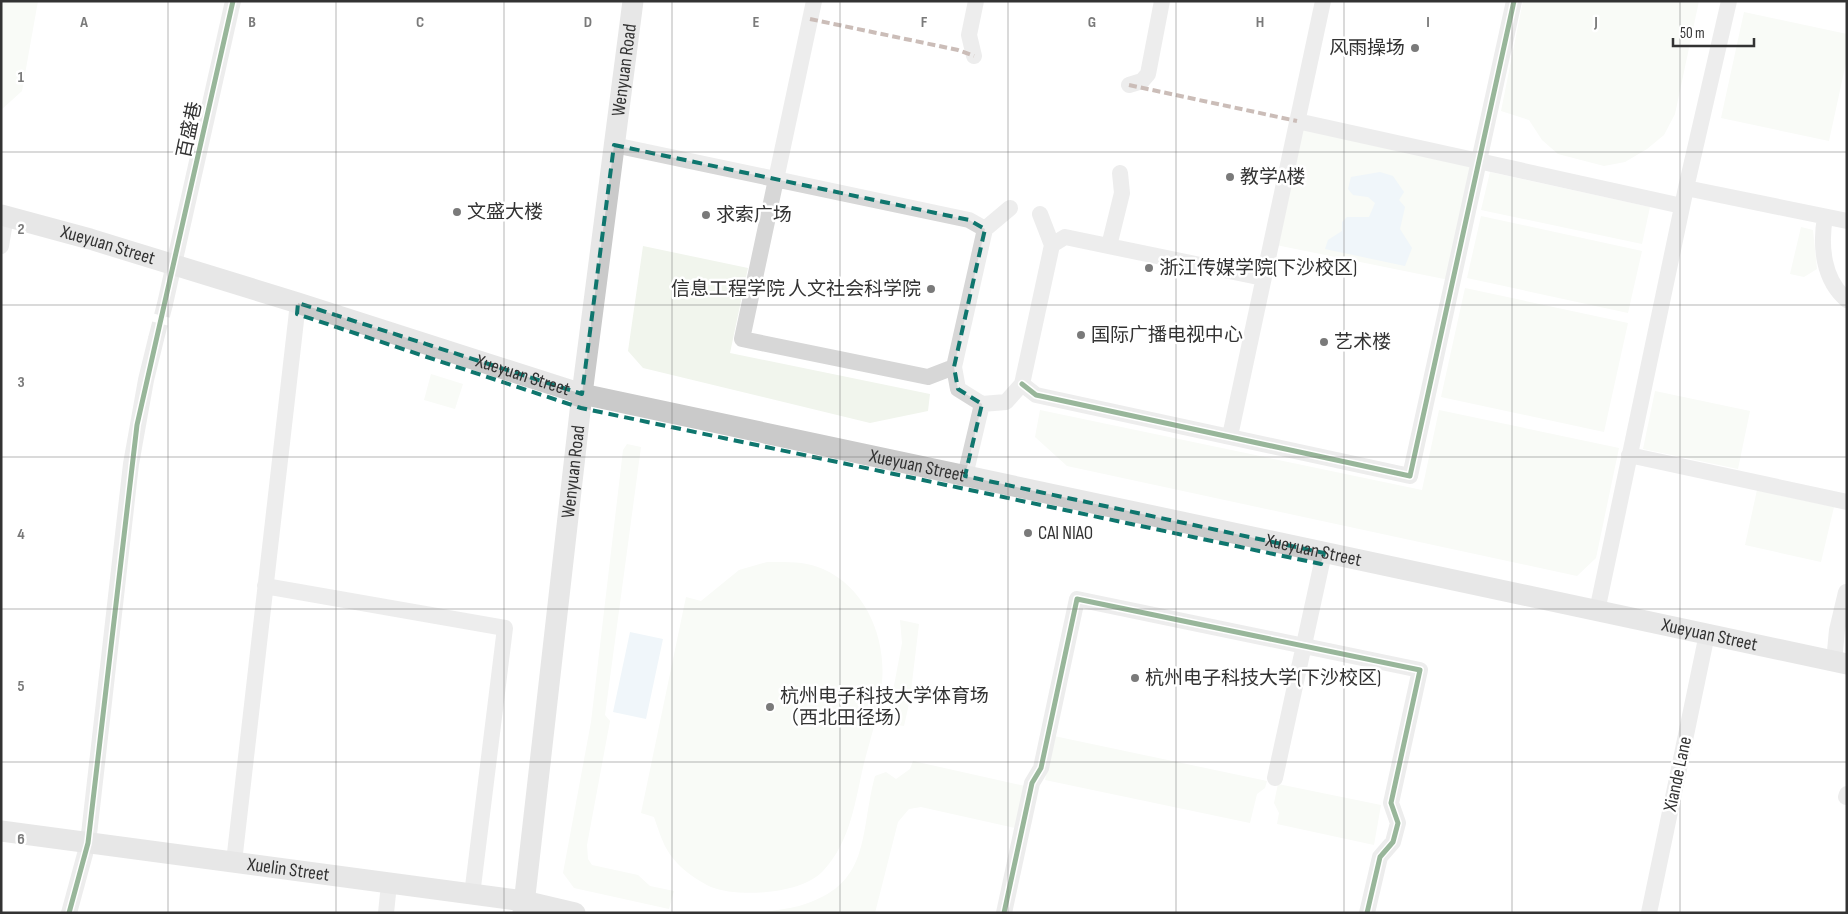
<svg xmlns="http://www.w3.org/2000/svg" width="1848" height="914" font-family="'Sofia Sans Condensed','Noto Sans SC',sans-serif">
	<style>
		.green { fill: #f1f5ed }
		.water { fill: #ddebf3 }
		.lines { fill: none; stroke-linecap: round; stroke-linejoin: round }
		.minor-tunnel { stroke: #d6d6d6; stroke-width: 16; stroke-dasharray: 16 8; stroke-linecap: butt }
		.minor { stroke: #d7d7d7; stroke-width: 16 }
		.major { stroke: #cacaca; stroke-width: 21 }
		.quiet { stroke: #8d6e63; stroke-width: 4; stroke-dasharray: 8 4; stroke-linecap: butt }
		.cycleway-casing { stroke: #fff; stroke-width: 8 }
		.cycleway { stroke: #1b5e20; stroke-width: 5 }
		.marked { fill: none; stroke: #0f766e; stroke-width: 4; stroke-dasharray: 10 6; stroke-linejoin: round }
		.grid { fill: none; stroke: #7a7a7a; stroke-width: 1; stroke-opacity: 0.55 }
		.poi-dot { fill: #7a7a7a; stroke: #fff; stroke-width: 2 }
		.labels { text-anchor: middle; dominant-baseline: central; stroke-width: 5; stroke-linejoin: round; paint-order: stroke }
		.poi-label { font-size: 19px; fill: #333; stroke: #fff; text-anchor: start }
		.street-label { font-size: 19px; fill: #333; stroke: #fff }
		.grid-label { font-size: 16px; text-anchor: middle; font-weight: bold; fill: #7a7a7a; stroke: #fff; stroke-width: 5; stroke-linejoin: round; paint-order: stroke }
	</style>
	<rect width="100%" height="100%" fill="#fff"/>
	<path class="green" d="M 1,1 L 38,1 L 22,91 L 1,110 Z
		M 1523,1 L 1699,1 L 1675,114 L 1664,135 L 1647,149 L 1625,162 L 1604,166 L 1558,154 L 1542,140 L 1529,120 L 1501,111 Z
		M 1744,12 L 1847,34 L 1847,58 L 1829,141 L 1721,118 Z
		M 1297,121 L 1479,161 L 1454,281 L 1271,244 Z
		M 1490,172 L 1650,207 L 1642,244 L 1481,210 Z
		M 1481,216 L 1642,251 L 1628,313 L 1467,278 Z
		M 1801,227 L 1813,230 L 1817,269 L 1804,277 L 1790,274 Z
		M 643,246 L 748,268 L 730,353 L 930,394 L 928,411 L 870,423 L 643,368 L 628,351 Z
		M 1465,288 L 1628,323 L 1604,432 L 1441,397 Z
		M 431,374 L 463,384 L 455,409 L 424,400 Z
		M 1655,391 L 1750,411 L 1738,469 L 1643,449 Z
		M 1040,410 L 1422,490 L 1439,410 L 1619,448 L 1596,558 L 1577,576 L 1067,466 L 1035,437 Z
		M 627,444 L 641,447 L 605,715 L 610,721 L 587,845 L 588,859 L 592,865 L 638,875 L 650,886 L 674,891 L 669,909 L 574,888 L 563,873 L 591,722 L 623,450 Z
		M 1757,490 L 1834,507 L 1821,562 L 1745,545 Z
		M 767,562 C 785,562 806,561 823,569 C 866,588 886,638 882,682 C 880,709 871,737 864,763 C 855,801 851,841 823,871 C 802,894 739,898 711,887 C 702,883 687,873 680,866 C 664,850 661,837 654,817 L 641,813 L 686,597 L 701,601 L 739,570 Z
		M 900,620 L 919,624 L 910,699 L 904,726 L 887,723 L 902,643 Z
		M 1054,736 L 1267,781 L 1265,788 L 1257,794 L 1250,823 L 1045,780 Z
		M 913,761 L 1025,786 L 1015,828 L 921,807 L 909,809 L 898,822 L 875,913 L 761,913 C 774,910 787,909 799,906 C 872,885 859,836 875,776 L 886,772 L 896,779 L 910,769 Z
		M 1278,784 L 1381,805 L 1374,845 L 1277,824 L 1279,813 L 1274,803 Z"/>
	<path class="water" d="M 1380,172 L 1393,176 L 1404,192 L 1399,200 L 1405,207 L 1400,229 L 1412,248 L 1405,266 L 1325,249 L 1328,240 L 1342,231 L 1342,222 L 1347,217 L 1369,217 L 1375,203 L 1368,197 L 1353,195 L 1348,189 L 1351,177 Z
		M 630,632 L 663,639 L 646,719 L 613,712 Z"/>
	<g class="lines">
		<path class="minor-tunnel" d="M 156,339 L 165,304"/>
		<path class="minor" d="M 814,1 L 742,339 L 928,377 L 954,367
			M 974,56 L 969,35 L 976,1
			M 1129,85 L 1142,81 L 1148,74 L 1162,1
			M 1297,121 L 1682,206
			M 614,145 L 969,220 L 985,229
			M 1686,188 L 1847,221
			M 1010,208 L 985,229 L 954,367 L 958,389 L 982,404 L 1006,402 L 1022,384 L 1052,245 L 1040,214
			M 1825,217 C 1820,246 1823,280 1847,300
			M 1052,245 L 1065,237 L 1263,278
			M 1,246 L 6,216
			M 1109,246 L 1122,193 L 1120,173
			M 165,304 L 233,1
			M 1022,384 L 1036,395 L 1410,476 L 1514,1
			M 1230,436 L 1323,1
			M 1629,455 L 1847,502
			M 965,476 L 982,404
			M 265,586 L 505,628 L 472,895
			M 1597,611 L 1686,188 L 1729,1
			M 1834,662 L 1837,630 L 1846,592
			M 1275,778 L 1324,553
			M 1846,797 L 1847,794
			M 234,862 L 298,303
			M 69,913 L 88,843 L 131,464 L 146,380 L 156,339
			M 386,913 L 389,884
			M 1004,913 L 1032,783 L 1041,768 L 1077,599 L 1420,670 L 1391,803 L 1398,823 L 1393,842 L 1380,857 L 1367,913
			M 1649,913 L 1707,634"/>
		<g class="major">
			<path id="s1" d="M 1,215 L 90,239 L 298,303 L 582,394 L 1847,664"/>
			<path id="s2" d="M 1,831 L 524,901 L 575,913"/>
			<path id="s3" d="M 523,913 L 582,394 L 633,1"/>
		</g>
		<path class="quiet" d="M 810,19 L 958,50 L 974,56
			M 1129,85 L 1297,121"/>
		<g class="cycleway-casing">
			<path id="cycleway" d="M 1022,384 L 1036,395 L 1410,476 L 1514,1
				M 69,913 L 88,843 L 137,425 L 233,1
				M 1004,913 L 1032,783 L 1041,768 L 1077,599 L 1420,670 L 1391,803 L 1398,823 L 1393,842 L 1380,857 L 1367,913"/>
		</g>
		<use href="#cycleway" class="cycleway"/>
	</g>
	<path d="M0 0H1848V914H0ZM 614,145 L 969,220 L 985,229 L 954,367 L 958,389 L 982,404 L 965,476 L 1324,553 L 1321,564 L 581,408 L 297,314 L 298,303 L 582,394 Z" fill="#fff" fill-opacity=".55" fill-rule="evenodd"/>
	<path class="marked" d="M 614,145 L 969,220 L 985,229 L 954,367 L 958,389 L 982,404 L 965,476 L 1324,553 L 1321,564 L 581,408 L 297,314 L 298,303 L 582,394 Z"/>
	<path class="grid" d="M 168,1 L 168,913M 336,1 L 336,913M 504,1 L 504,913M 672,1 L 672,913M 840,1 L 840,913M 1008,1 L 1008,913M 1176,1 L 1176,913M 1344,1 L 1344,913M 1512,1 L 1512,913M 1680,1 L 1680,913M 1,152 L 1847,152M 1,305 L 1847,305M 1,457 L 1847,457M 1,609 L 1847,609M 1,762 L 1847,762"/>
	<g class="poi-dot">
		<circle cx="1415" cy="48" r="5"/>
		<circle cx="1230" cy="177" r="5"/>
		<circle cx="457" cy="212" r="5"/>
		<circle cx="706" cy="215" r="5"/>
		<circle cx="1149" cy="268" r="5"/>
		<circle cx="931" cy="289" r="5"/>
		<circle cx="1081" cy="335" r="5"/>
		<circle cx="1324" cy="342" r="5"/>
		<circle cx="1028" cy="533" r="5"/>
		<circle cx="1135" cy="678" r="5"/>
		<circle cx="770" cy="707" r="5"/>
	</g>
	<g class="labels">
		<g class="poi-label">
			<text x="1405" y="48" text-anchor="end">风雨操场</text>
			<text x="1240" y="177">教学A楼</text>
			<text x="467" y="212">文盛大楼</text>
			<text x="716" y="215">求索广场</text>
			<text x="1159" y="268">浙江传媒学院(下沙校区)</text>
			<text x="921" y="289" text-anchor="end">信息工程学院 人文社会科学院</text>
			<text x="1091" y="335">国际广播电视中心</text>
			<text x="1334" y="342">艺术楼</text>
			<text x="1038" y="533">CAI NIAO</text>
			<text x="1145" y="678">杭州电子科技大学(下沙校区)</text>
			<text x="780" y="696">杭州电子科技大学体育场<tspan x="780" dy="22">（西北田径场）</tspan></text>
		</g>
		<g class="street-label">
			<text stroke="none"><textPath href="#s3" startOffset="849">Wenyuan Road</textPath></text>
			<text transform="translate(190 130) rotate(-78)">百盛巷</text>
			<text stroke="none"><textPath href="#s1" startOffset="111">Xueyuan Street</textPath></text>
			<text stroke="none"><textPath href="#s1" startOffset="546">Xueyuan Street</textPath></text>
			<text stroke="none"><textPath href="#s1" startOffset="951">Xueyuan Street</textPath></text>
			<text stroke="none"><textPath href="#s3" startOffset="444">Wenyuan Road</textPath></text>
			<text stroke="none"><textPath href="#s1" startOffset="1356">Xueyuan Street</textPath></text>
			<text stroke="none"><textPath href="#s1" startOffset="1761">Xueyuan Street</textPath></text>
			<text transform="translate(1678 774) rotate(-78)">Xiande Lane</text>
			<text stroke="none"><textPath href="#s2" startOffset="290">Xuelin Street</textPath></text>
		</g>
	</g>
	<g class="grid-label">
		<text x="84" y="27">A</text>
		<text x="252" y="27">B</text>
		<text x="420" y="27">C</text>
		<text x="588" y="27">D</text>
		<text x="756" y="27">E</text>
		<text x="924" y="27">F</text>
		<text x="1092" y="27">G</text>
		<text x="1260" y="27">H</text>
		<text x="1428" y="27">I</text>
		<text x="1596" y="27">J</text>
		<text x="21" y="82">1</text>
		<text x="21" y="234">2</text>
		<text x="21" y="387">3</text>
		<text x="21" y="539">4</text>
		<text x="21" y="691">5</text>
		<text x="21" y="844">6</text>
	</g>
	<rect width="1848" height="914" fill="none" stroke="#333333" stroke-width="5"/>
	<path d="M1673 38v8h81v-8" fill="none" stroke="#333333" stroke-width="2.5"/>
	<text x="1680" y="38" font-size="15" fill="#333333" stroke="#ffffff" stroke-width="4" paint-order="stroke">50 m</text>
</svg>
